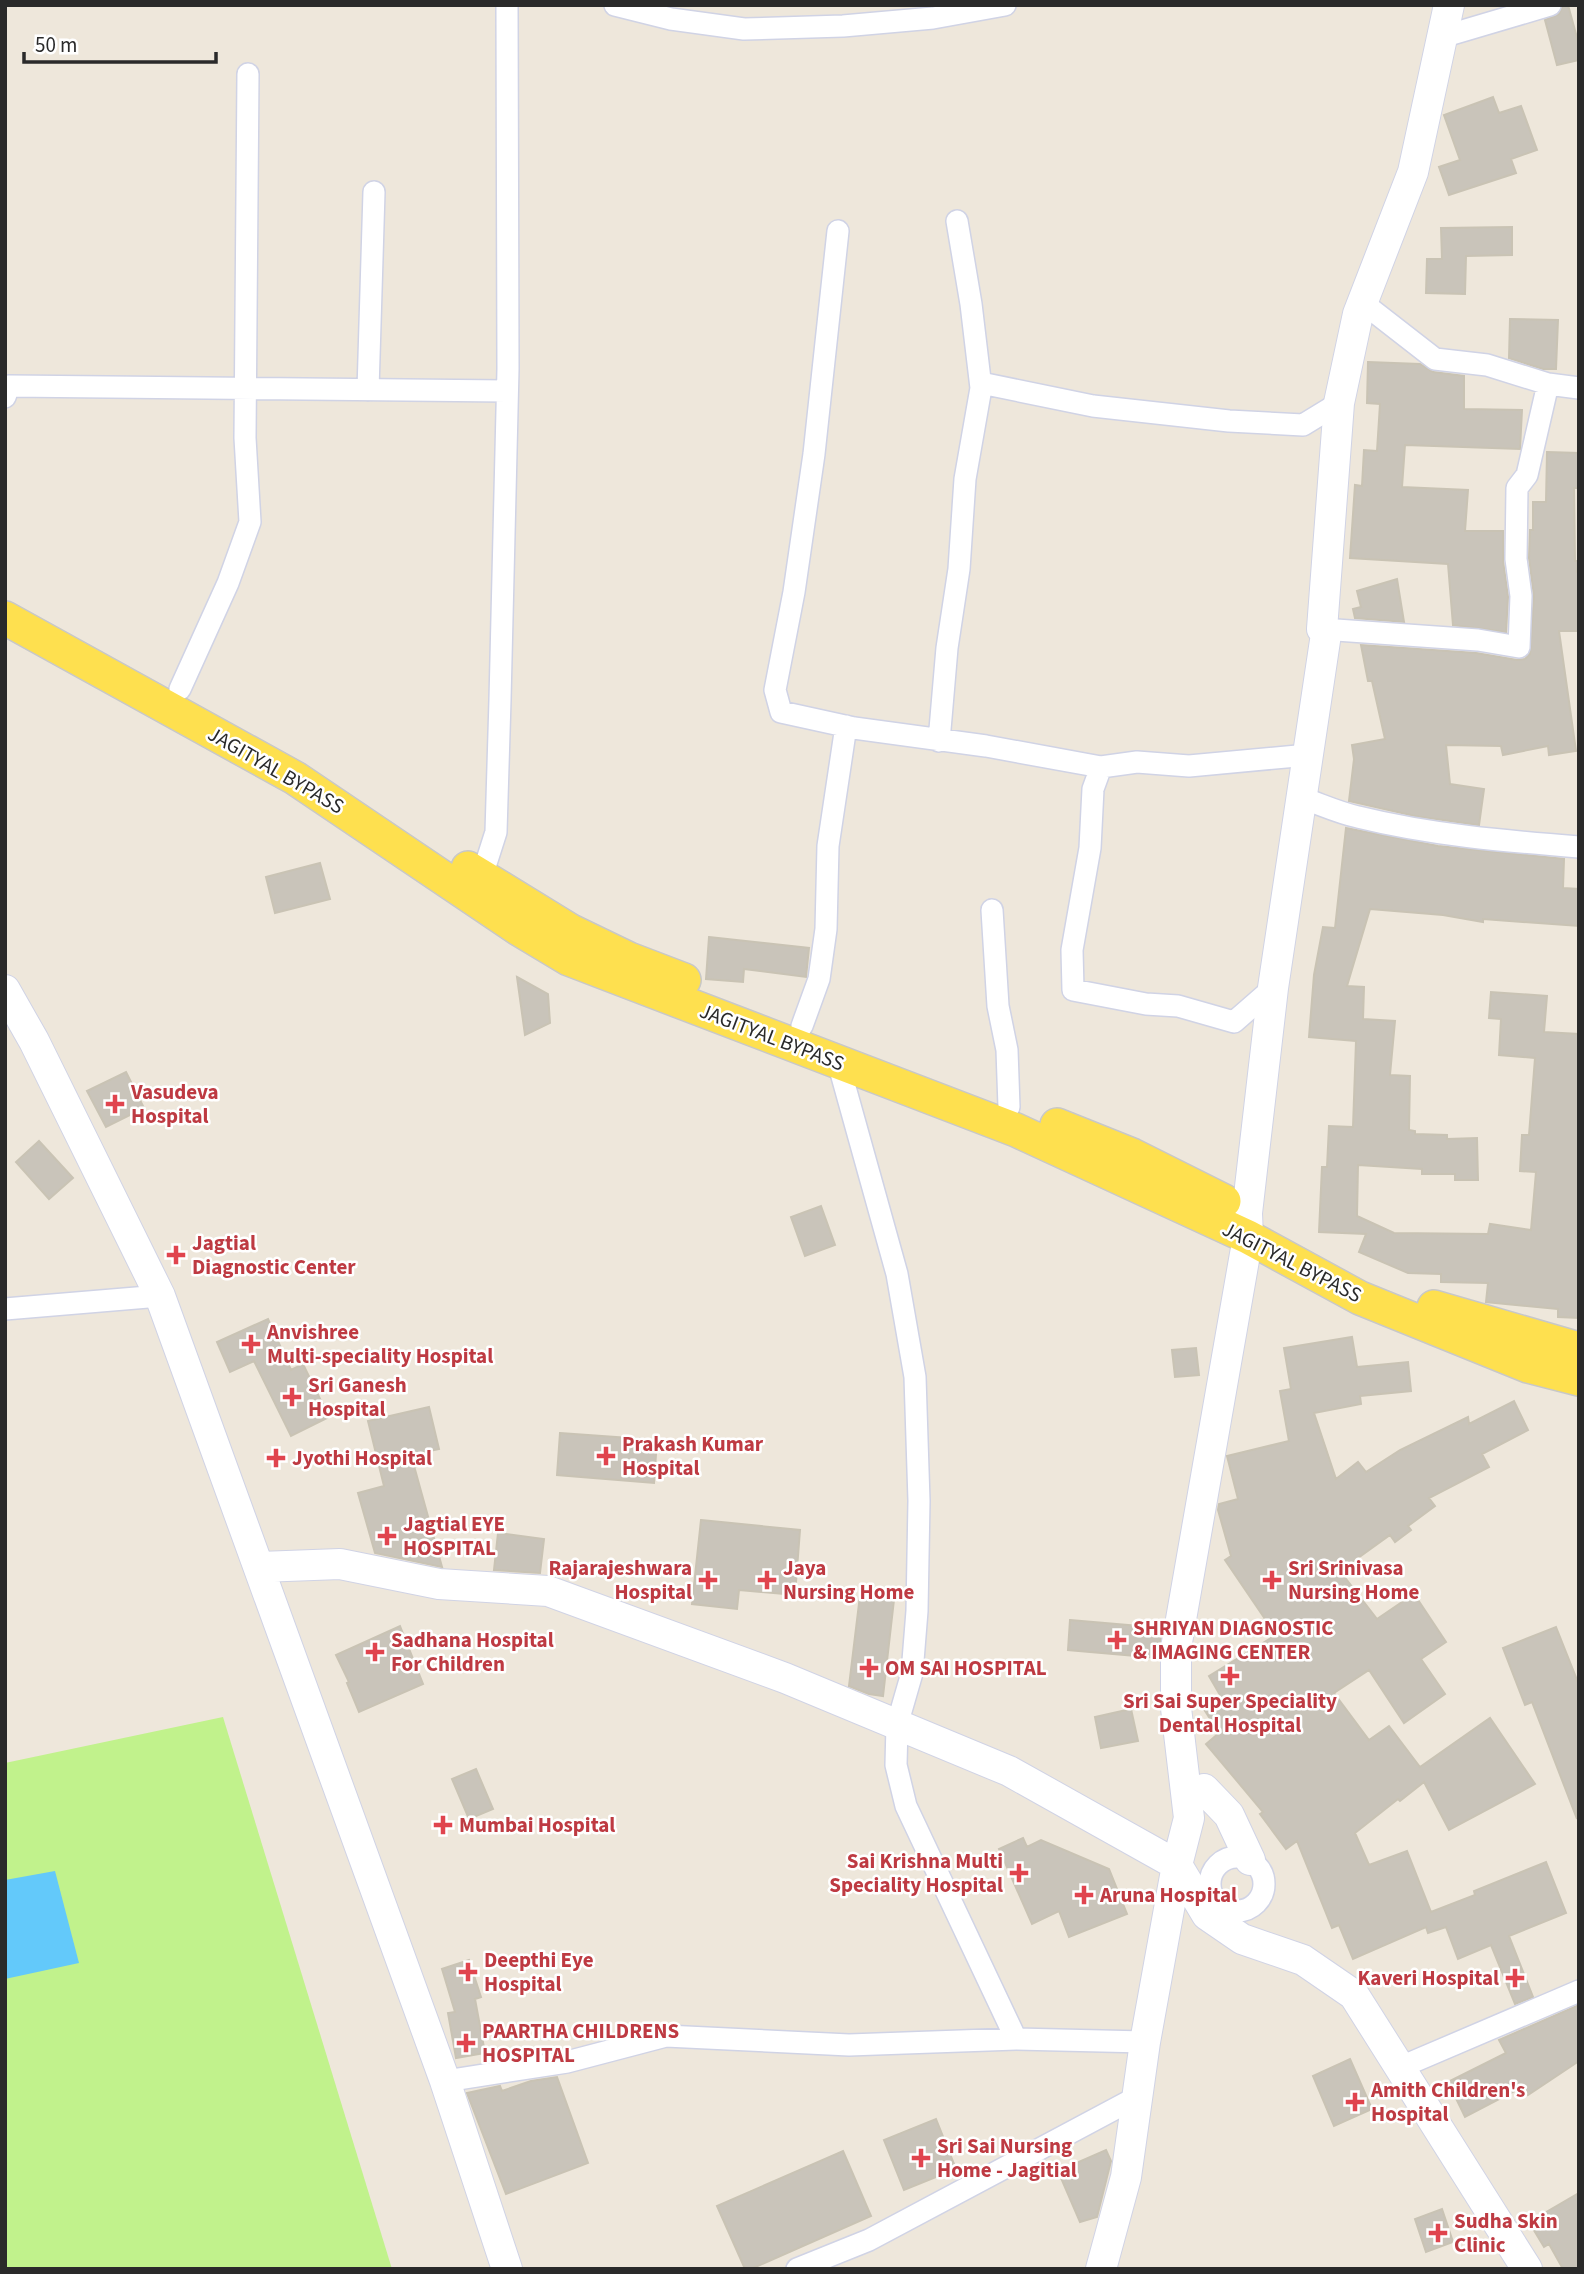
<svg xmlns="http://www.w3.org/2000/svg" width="1584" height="2274" font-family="'Source Sans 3',sans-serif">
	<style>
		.pitch { fill: #c1f28c }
		.water { fill: #63c9fa }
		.building { fill: #c9c4ba; stroke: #c9c3b4; stroke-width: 2 }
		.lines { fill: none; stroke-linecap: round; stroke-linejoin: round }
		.street-casing { stroke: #d0d3e5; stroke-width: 24 }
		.secondary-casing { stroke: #d0d3e5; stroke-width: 32 }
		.primary-casing { stroke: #c8c8c8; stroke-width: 36 }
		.street { stroke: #fff; stroke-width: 21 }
		.secondary { stroke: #fff; stroke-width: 30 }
		.primary { stroke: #fee04f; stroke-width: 33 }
		.health-dot { fill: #e0444e; stroke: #fff; stroke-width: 2.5 }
		.labels { text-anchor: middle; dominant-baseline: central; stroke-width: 5; stroke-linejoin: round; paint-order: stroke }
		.street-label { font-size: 21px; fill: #2a2a2a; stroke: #fff }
		.health-label { font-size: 21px; font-weight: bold; fill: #be3a42; stroke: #fff; text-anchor: start }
	</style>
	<rect width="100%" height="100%" fill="#eee7db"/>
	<path class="pitch" d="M 223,1717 L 392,2269 L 5,2269 L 5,1763 Z"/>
	<path class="water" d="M 55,1871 L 79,1963 L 5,1979 L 5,1880 Z"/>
	<path class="building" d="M 1563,5 L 1568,5 L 1579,45 L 1579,60 L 1557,65 L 1545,20 L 1559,14 Z
		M 1493,97 L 1499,113 L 1521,106 L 1537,150 L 1511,159 L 1516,173 L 1449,195 L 1439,167 L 1460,160 L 1444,115 Z
		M 1512,227 L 1512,255 L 1466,256 L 1465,294 L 1426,293 L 1427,259 L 1442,259 L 1441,228 Z
		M 1510,319 L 1558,320 L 1556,369 L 1543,369 L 1509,358 Z
		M 1368,362 L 1420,364 L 1433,372 L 1464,376 L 1464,409 L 1522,410 L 1520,449 L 1405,445 L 1402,487 L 1468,490 L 1465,531 L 1503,531 L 1503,561 L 1508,597 L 1506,632 L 1453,625 L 1448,564 L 1350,558 L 1355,485 L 1362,486 L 1364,450 L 1377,451 L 1380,404 L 1367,403 Z
		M 1547,452 L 1579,453 L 1579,488 L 1574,488 L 1575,561 L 1578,561 L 1577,572 L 1579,573 L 1579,631 L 1559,631 L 1576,751 L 1549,755 L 1548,746 L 1503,755 L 1501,746 L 1446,745 L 1450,784 L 1484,789 L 1479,825 L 1415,816 L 1349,801 L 1354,759 L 1352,745 L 1385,739 L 1372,681 L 1368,681 L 1361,645 L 1476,653 L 1517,660 L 1525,659 L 1530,654 L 1534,596 L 1529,558 L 1530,530 L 1533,530 L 1533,502 L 1546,502 Z
		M 1397,579 L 1404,622 L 1355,618 L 1353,609 L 1361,607 L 1357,591 Z
		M 1346,828 L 1438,846 L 1564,859 L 1563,888 L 1579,889 L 1579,926 L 1483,919 L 1483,922 L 1443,915 L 1370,909 L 1347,986 L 1364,987 L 1363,1019 L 1395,1021 L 1390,1075 L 1410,1076 L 1409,1130 L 1415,1131 L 1415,1134 L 1447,1135 L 1447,1139 L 1477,1138 L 1478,1180 L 1455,1180 L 1455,1174 L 1422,1174 L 1422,1169 L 1358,1165 L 1357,1216 L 1394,1233 L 1488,1234 L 1490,1224 L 1531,1230 L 1536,1172 L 1520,1171 L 1522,1135 L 1529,1135 L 1535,1058 L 1499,1055 L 1501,1019 L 1489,1018 L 1491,992 L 1547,996 L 1544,1032 L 1579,1034 L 1579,1318 L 1558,1317 L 1558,1309 L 1486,1302 L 1488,1283 L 1441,1282 L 1441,1274 L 1408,1273 L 1359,1252 L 1366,1234 L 1319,1232 L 1322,1167 L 1327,1167 L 1329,1126 L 1353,1127 L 1356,1041 L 1309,1037 L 1314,975 L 1323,927 L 1335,928 Z
		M 320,863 L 330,899 L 275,913 L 266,877 Z
		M 709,937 L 809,948 L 806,977 L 744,969 L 743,982 L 706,979 Z
		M 517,977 L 548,994 L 550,1023 L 525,1035 Z
		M 126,1072 L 144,1108 L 106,1127 L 87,1091 Z
		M 39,1141 L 73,1178 L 49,1199 L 16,1162 Z
		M 821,1206 L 835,1245 L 805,1256 L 791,1217 Z
		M 268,1319 L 291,1370 L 303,1364 L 329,1417 L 291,1436 L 254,1361 L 230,1372 L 217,1342 Z
		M 1352,1337 L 1357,1367 L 1408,1362 L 1411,1391 L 1360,1396 L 1361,1404 L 1314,1413 L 1336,1479 L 1358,1462 L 1366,1472 L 1400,1450 L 1468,1417 L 1469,1424 L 1514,1401 L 1528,1430 L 1482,1454 L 1489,1467 L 1429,1498 L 1435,1506 L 1408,1526 L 1411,1530 L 1395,1542 L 1390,1535 L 1340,1571 L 1377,1619 L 1414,1594 L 1446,1642 L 1421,1659 L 1445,1694 L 1404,1723 L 1369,1670 L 1334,1693 L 1369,1740 L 1389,1726 L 1420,1767 L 1490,1718 L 1535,1784 L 1449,1830 L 1424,1782 L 1400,1801 L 1398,1799 L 1355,1833 L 1369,1865 L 1407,1851 L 1431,1912 L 1475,1895 L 1474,1891 L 1546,1862 L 1566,1913 L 1509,1936 L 1533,1997 L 1515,2004 L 1491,1945 L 1458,1959 L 1446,1927 L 1428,1933 L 1426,1927 L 1353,1959 L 1339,1925 L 1332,1928 L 1297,1841 L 1286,1849 L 1260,1814 L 1263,1812 L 1206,1744 L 1219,1733 L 1202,1706 L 1220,1695 L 1209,1676 L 1276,1635 L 1225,1560 L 1231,1556 L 1218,1510 L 1219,1504 L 1238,1499 L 1227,1456 L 1289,1441 L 1280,1391 L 1291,1389 L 1284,1348 Z
		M 1196,1348 L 1199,1375 L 1175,1377 L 1172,1350 Z
		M 429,1407 L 439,1449 L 411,1455 L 442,1567 L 375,1553 L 358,1493 L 384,1486 L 368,1421 Z
		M 560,1433 L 657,1440 L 654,1483 L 557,1475 Z
		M 701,1520 L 800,1530 L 795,1595 L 739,1590 L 737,1609 L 692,1604 Z
		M 498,1533 L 544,1539 L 540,1573 L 494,1570 Z
		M 861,1587 L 895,1591 L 883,1696 L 869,1694 L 849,1686 Z
		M 1070,1620 L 1162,1628 L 1158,1658 L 1068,1650 Z
		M 400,1626 L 423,1684 L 359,1712 L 347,1683 L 349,1682 L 336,1655 Z
		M 1556,1627 L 1579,1685 L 1577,1819 L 1532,1702 L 1525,1705 L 1503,1648 Z
		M 1131,1709 L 1138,1741 L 1101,1748 L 1095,1717 Z
		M 476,1769 L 493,1809 L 469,1819 L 452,1779 Z
		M 1023,1838 L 1027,1847 L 1041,1840 L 1109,1869 L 1127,1914 L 1069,1937 L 1059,1911 L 1032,1924 L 999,1849 Z
		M 469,1960 L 481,1997 L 475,1999 L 485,2053 L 456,2058 L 448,2013 L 455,2012 L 442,1969 Z
		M 1579,2005 L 1579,2061 L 1528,2095 L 1524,2086 L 1465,2117 L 1448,2082 L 1506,2053 L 1499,2040 Z
		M 1350,2059 L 1372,2109 L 1334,2126 L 1313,2076 Z
		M 557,2077 L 588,2163 L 506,2194 L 467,2093 L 500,2086 L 502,2091 L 531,2081 Z
		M 936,2119 L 956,2169 L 904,2190 L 884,2140 Z
		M 1106,2150 L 1111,2161 L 1097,2217 L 1080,2222 L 1058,2171 Z
		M 843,2151 L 871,2216 L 751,2269 L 745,2269 L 717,2206 Z
		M 1579,2193 L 1579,2269 L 1563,2269 L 1549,2244 L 1544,2247 L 1529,2222 Z
		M 1442,2209 L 1453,2242 L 1426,2252 L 1415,2219 Z"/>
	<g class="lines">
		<g class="street-casing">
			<path id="street" d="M 615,5 L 671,19 L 744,29 L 843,26 L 933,18 L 1005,5
				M 1442,37 L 1550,5
				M 838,231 L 814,454 L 794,592 L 775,690 L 781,712 L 854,728 L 986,746 L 1101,767
				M 1363,303 L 1435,359 L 1487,365 L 1548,384 L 1579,388
				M 981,383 L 1093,406 L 1229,421 L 1303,425 L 1339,403
				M 368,390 L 374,192
				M 5,397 L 9,386 L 507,391
				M 1322,629 L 1478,640 L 1519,647 L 1521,596 L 1516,559 L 1517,488 L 1527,475 L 1548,384
				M 180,689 L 228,583 L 250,522 L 245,438 L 248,74
				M 939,741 L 947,648 L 959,569 L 965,479 L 981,388 L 971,304 L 957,221
				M 1302,798 C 1320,804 1339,813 1358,817 C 1431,835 1504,841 1579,847
				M 482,876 L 496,832 L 500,700 L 508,369 L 507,5
				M 992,910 L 998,1006 L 1007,1050 L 1009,1107
				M 1273,988 L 1234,1022 L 1178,1006 L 1146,1004 L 1073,990 L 1072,950 L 1090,848 L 1093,789 L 1101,767 L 1137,762 L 1189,766 L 1308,755
				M 802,1026 L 819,979 L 826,929 L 828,846 L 846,726
				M 838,1062 L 897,1274 L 915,1377 L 919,1501 L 917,1611 L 912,1673 L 897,1725 L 896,1765 L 906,1806 L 1016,2039
				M 5,1309 L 160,1296
				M1210 1884a27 27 0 1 1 54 0a27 27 0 1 1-54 0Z
				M 1401,2067 L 1579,1991
				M 445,2081 L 567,2062 L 666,2036 L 849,2045 L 1016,2039 L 1145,2042
				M 797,2269 L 869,2240 L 1139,2096"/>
		</g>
		<g class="secondary-casing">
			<path id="secondary" d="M 5,990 L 34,1041 L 160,1296 L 445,2081 L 507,2269
				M 260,1567 L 340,1564 L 439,1584 L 548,1591 L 785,1678 L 1009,1771 L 1177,1865 L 1207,1915 L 1242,1939 L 1303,1960 L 1354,1995 L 1527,2269
				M 1187,1796 L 1204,1789 L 1229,1815 L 1250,1860
				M 1101,2269 L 1126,2177 L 1145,2042 L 1177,1865 L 1189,1818 L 1176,1708 L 1176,1648 L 1248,1237 L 1247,1213 L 1273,988 L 1326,634 L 1322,629 L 1339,403 L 1358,314 L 1413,172 L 1449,5"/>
		</g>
		<g class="primary-casing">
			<path id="primary" d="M 5,618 L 295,778 L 519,929 L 569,959 L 1016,1130 L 1248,1237 L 1360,1298 L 1528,1366 L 1579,1379
				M 468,868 L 571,931 L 629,959 L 684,980
				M 1057,1125 L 1132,1155 L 1224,1201
				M 1434,1307 L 1579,1349"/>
		</g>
		<use href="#street" class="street"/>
		<use href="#secondary" class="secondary"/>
		<use href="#primary" class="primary"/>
	</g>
	<g class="health-dot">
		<path d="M111.5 1093.5h7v7h7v7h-7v7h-7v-7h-7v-7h7z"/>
		<path d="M172.5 1244.5h7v7h7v7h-7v7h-7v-7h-7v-7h7z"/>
		<path d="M247.5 1333.5h7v7h7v7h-7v7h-7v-7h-7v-7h7z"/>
		<path d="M288.5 1386.5h7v7h7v7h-7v7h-7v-7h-7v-7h7z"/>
		<path d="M602.5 1445.5h7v7h7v7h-7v7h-7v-7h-7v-7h7z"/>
		<path d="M272.5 1447.5h7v7h7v7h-7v7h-7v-7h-7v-7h7z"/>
		<path d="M383.5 1525.5h7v7h7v7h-7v7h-7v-7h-7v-7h7z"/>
		<path d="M704.5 1569.5h7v7h7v7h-7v7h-7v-7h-7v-7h7z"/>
		<path d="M763.5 1569.5h7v7h7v7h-7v7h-7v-7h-7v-7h7z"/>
		<path d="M1268.5 1569.5h7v7h7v7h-7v7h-7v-7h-7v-7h7z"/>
		<path d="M1113.5 1629.5h7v7h7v7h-7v7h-7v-7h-7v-7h7z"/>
		<path d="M371.5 1641.5h7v7h7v7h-7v7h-7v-7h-7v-7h7z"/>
		<path d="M865.5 1657.5h7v7h7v7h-7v7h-7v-7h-7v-7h7z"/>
		<path d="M1226.5 1665.5h7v7h7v7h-7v7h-7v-7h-7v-7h7z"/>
		<path d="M439.5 1814.5h7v7h7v7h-7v7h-7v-7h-7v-7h7z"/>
		<path d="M1015.5 1862.5h7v7h7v7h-7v7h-7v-7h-7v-7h7z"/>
		<path d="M1080.5 1884.5h7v7h7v7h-7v7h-7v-7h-7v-7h7z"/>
		<path d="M464.5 1961.5h7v7h7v7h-7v7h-7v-7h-7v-7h7z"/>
		<path d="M1511.5 1967.5h7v7h7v7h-7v7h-7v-7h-7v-7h7z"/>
		<path d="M462.5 2032.5h7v7h7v7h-7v7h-7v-7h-7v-7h7z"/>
		<path d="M1351.5 2091.5h7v7h7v7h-7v7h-7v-7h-7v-7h7z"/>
		<path d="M917.5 2147.5h7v7h7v7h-7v7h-7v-7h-7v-7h7z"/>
		<path d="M1434.5 2222.5h7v7h7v7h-7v7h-7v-7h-7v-7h7z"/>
	</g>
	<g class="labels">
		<g class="street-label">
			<text transform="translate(276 770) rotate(30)">JAGITYAL BYPASS</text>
			<text transform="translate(772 1037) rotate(21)">JAGITYAL BYPASS</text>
			<text transform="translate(1292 1262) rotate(27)">JAGITYAL BYPASS</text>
		</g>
		<g class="health-label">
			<text x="131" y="1092">Vasudeva<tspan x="131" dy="24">Hospital</tspan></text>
			<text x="192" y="1243">Jagtial<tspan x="192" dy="24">Diagnostic Center</tspan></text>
			<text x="267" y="1332">Anvishree<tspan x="267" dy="24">Multi-speciality Hospital</tspan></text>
			<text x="308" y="1385">Sri Ganesh<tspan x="308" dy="24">Hospital</tspan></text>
			<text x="622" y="1444">Prakash Kumar<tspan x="622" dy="24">Hospital</tspan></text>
			<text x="292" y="1458">Jyothi Hospital</text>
			<text x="403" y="1524">Jagtial EYE<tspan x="403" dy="24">HOSPITAL</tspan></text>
			<text x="692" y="1568" text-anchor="end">Rajarajeshwara<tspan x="692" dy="24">Hospital</tspan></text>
			<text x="783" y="1568">Jaya<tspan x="783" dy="24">Nursing Home</tspan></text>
			<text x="1288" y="1568">Sri Srinivasa<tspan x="1288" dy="24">Nursing Home</tspan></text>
			<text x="1133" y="1628">SHRIYAN DIAGNOSTIC<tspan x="1133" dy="24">&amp; IMAGING CENTER</tspan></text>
			<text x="391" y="1640">Sadhana Hospital<tspan x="391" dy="24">For Children</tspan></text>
			<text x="885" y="1668">OM SAI HOSPITAL</text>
			<text x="1230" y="1701" text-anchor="middle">Sri Sai Super Speciality<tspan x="1230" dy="24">Dental Hospital</tspan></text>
			<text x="459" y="1825">Mumbai Hospital</text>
			<text x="1003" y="1861" text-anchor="end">Sai Krishna Multi<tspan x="1003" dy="24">Speciality Hospital</tspan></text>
			<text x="1100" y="1895">Aruna Hospital</text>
			<text x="484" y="1960">Deepthi Eye<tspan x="484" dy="24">Hospital</tspan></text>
			<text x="1499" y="1978" text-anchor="end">Kaveri Hospital</text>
			<text x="482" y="2031">PAARTHA CHILDRENS<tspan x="482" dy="24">HOSPITAL</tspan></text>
			<text x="1371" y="2090">Amith Children's<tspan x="1371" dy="24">Hospital</tspan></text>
			<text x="937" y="2146">Sri Sai Nursing<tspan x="937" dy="24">Home - Jagitial</tspan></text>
			<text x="1454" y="2221">Sudha Skin<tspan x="1454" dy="24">Clinic</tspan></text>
		</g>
	</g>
	<rect width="1584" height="2274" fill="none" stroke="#2a2a2a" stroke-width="14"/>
	<path d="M24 52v10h192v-10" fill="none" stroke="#2a2a2a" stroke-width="3.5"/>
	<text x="35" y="52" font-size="21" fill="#2a2a2a" stroke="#ffffff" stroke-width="5" paint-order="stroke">50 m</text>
</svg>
